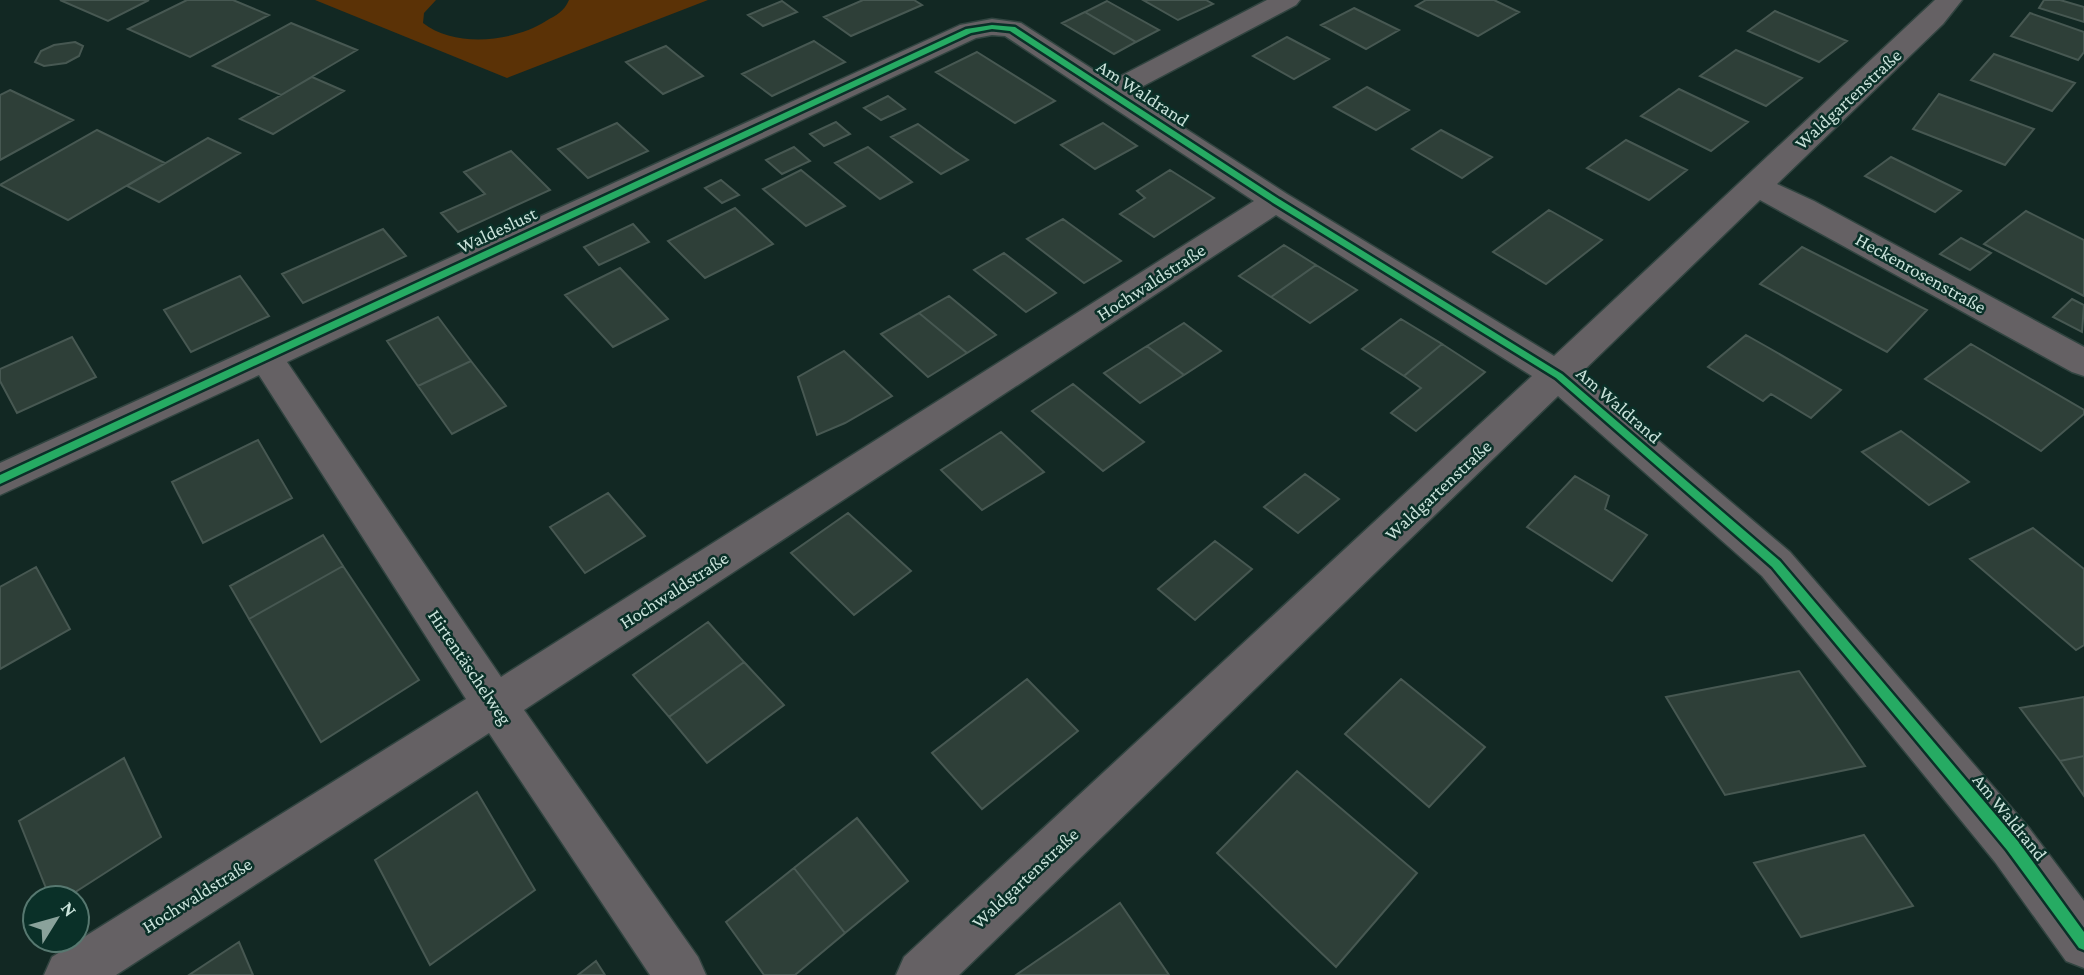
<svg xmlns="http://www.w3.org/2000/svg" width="2084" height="975" font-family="'Crimson Pro',serif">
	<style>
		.green { fill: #5b3206 }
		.building { fill: #2e3f38; stroke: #475852; stroke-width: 2 }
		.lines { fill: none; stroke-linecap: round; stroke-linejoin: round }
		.street-casing { stroke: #314440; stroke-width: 3 }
		.street { fill: #656164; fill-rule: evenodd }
		.cycleway-casing { stroke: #0a3028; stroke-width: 5 }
		.cycleway { fill: #26ab63; fill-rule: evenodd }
		.labels { text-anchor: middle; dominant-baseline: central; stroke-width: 5; stroke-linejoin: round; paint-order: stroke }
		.street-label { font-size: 19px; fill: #cae3db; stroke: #0a3028 }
	</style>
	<rect width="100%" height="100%" fill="#122823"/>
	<path class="green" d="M 315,0 L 436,0 L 424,13 L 423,23 C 455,48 513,42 546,21 C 556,15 564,12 569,0 L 708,0 L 507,78 Z"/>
	<path class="building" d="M 60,0 L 149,0 L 108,21 Z
		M 187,0 L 233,0 L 269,15 L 190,57 L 128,29 Z
		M 863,0 L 914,0 L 922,5 L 851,36 L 824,17 Z
		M 1143,0 L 1206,0 L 1213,4 L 1178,20 Z
		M 1426,0 L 1494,0 L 1519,12 L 1478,36 L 1416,6 Z
		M 2044,0 L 2060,0 L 2084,7 L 2084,22 L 2039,8 Z
		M 782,1 L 797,12 L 763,26 L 748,15 Z
		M 1107,1 L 1159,30 L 1136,42 L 1085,12 Z
		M 1354,8 L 1399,30 L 1366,49 L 1321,25 Z
		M 1775,11 L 1847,41 L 1819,62 L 1748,31 Z
		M 1085,12 L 1136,42 L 1114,54 L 1062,23 Z
		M 2030,13 L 2084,32 L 2084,52 L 2078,60 L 2011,36 Z
		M 291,23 L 357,50 L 281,95 L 213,66 Z
		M 1287,37 L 1329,59 L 1294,79 L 1253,56 Z
		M 814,41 L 845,62 L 772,96 L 742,74 Z
		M 75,42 L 83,46 L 79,56 L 66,63 L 44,66 L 35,62 L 41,51 L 54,45 Z
		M 666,46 L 693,68 L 703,76 L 663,94 L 626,62 Z
		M 1736,50 L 1802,78 L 1766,106 L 1700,76 Z
		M 977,52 L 1055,101 L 1015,123 L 936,72 Z
		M 1994,54 L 2075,83 L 2052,111 L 1971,80 Z
		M 312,77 L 344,91 L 273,134 L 240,119 Z
		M 1367,87 L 1409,110 L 1376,130 L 1334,107 Z
		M 1679,89 L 1748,122 L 1711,151 L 1641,116 Z
		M 10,90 L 73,120 L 0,160 L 0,95 Z
		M 1939,94 L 2034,129 L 2005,165 L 1913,129 Z
		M 888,96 L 905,109 L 881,120 L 864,108 Z
		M 836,122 L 850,134 L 824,146 L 810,134 Z
		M 617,123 L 648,151 L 588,178 L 558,149 Z
		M 1103,123 L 1137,146 L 1095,169 L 1061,145 Z
		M 918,124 L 955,151 L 968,160 L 941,174 L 891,137 Z
		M 97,130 L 165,163 L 68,220 L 0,185 Z
		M 1441,130 L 1492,157 L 1462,178 L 1412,149 Z
		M 208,138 L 240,153 L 159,202 L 127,186 Z
		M 1626,140 L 1687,170 L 1649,200 L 1587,168 Z
		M 794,147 L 810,161 L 782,174 L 766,160 Z
		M 868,147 L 882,158 L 912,182 L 880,199 L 835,163 Z
		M 511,151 L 550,190 L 458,232 L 441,213 L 485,194 L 464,172 Z
		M 1891,157 L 1961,191 L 1935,212 L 1865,176 Z
		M 801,170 L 845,206 L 806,226 L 763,189 Z
		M 1170,170 L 1214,198 L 1154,237 L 1120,214 L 1145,198 L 1137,191 Z
		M 721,180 L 739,195 L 722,203 L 705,188 Z
		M 735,208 L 773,244 L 705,278 L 668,241 Z
		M 1549,210 L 1602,240 L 1546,284 L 1493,252 Z
		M 2026,211 L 2084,240 L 2084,296 L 1984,244 Z
		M 1063,219 L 1121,261 L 1084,283 L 1027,239 Z
		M 633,224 L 649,242 L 599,265 L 584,247 Z
		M 383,229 L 406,256 L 303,303 L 282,274 Z
		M 1961,238 L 1991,253 L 1970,270 L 1940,254 Z
		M 1284,245 L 1316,265 L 1271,297 L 1239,276 Z
		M 1802,247 L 1927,310 L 1887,352 L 1760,284 Z
		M 1004,253 L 1056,293 L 1026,312 L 974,270 Z
		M 1316,265 L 1357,290 L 1310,323 L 1271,297 Z
		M 620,268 L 668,319 L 613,347 L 565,295 Z
		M 240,276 L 269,316 L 191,352 L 164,310 Z
		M 949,296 L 996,335 L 967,353 L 919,313 Z
		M 2072,299 L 2084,305 L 2082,332 L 2053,317 Z
		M 919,313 L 967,353 L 928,377 L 881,334 Z
		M 438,317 L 471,361 L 418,386 L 387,341 Z
		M 1401,319 L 1442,344 L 1404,376 L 1362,349 Z
		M 1184,323 L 1221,351 L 1184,375 L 1147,346 Z
		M 1746,335 L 1769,348 L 1841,390 L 1811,418 L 1771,394 L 1763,401 L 1708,367 Z
		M 72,337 L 96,377 L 17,413 L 0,381 L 0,369 Z
		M 1442,344 L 1485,372 L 1416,431 L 1391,413 L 1421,388 L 1404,376 Z
		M 1971,344 L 2084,410 L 2084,414 L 2041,451 L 1925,379 Z
		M 1147,346 L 1184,375 L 1140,403 L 1104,373 Z
		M 844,351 L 892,396 L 845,423 L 817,435 L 798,377 Z
		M 471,361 L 506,406 L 452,434 L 418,386 Z
		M 1073,384 L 1144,442 L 1103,471 L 1032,411 Z
		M 1901,431 L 1969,482 L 1929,505 L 1862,452 Z
		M 1001,432 L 1044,472 L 982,510 L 941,470 Z
		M 258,440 L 292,498 L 203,543 L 172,482 Z
		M 1305,474 L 1339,499 L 1298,533 L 1264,507 Z
		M 1575,476 L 1609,496 L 1605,509 L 1647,535 L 1612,581 L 1527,527 Z
		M 608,493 L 645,536 L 585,573 L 550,527 Z
		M 848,513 L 911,571 L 854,615 L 791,553 Z
		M 2033,528 L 2084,569 L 2084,645 L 2076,650 L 1970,559 Z
		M 323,535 L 343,566 L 249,619 L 230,586 Z
		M 1215,541 L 1252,569 L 1195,620 L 1158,589 Z
		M 343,566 L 419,680 L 321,742 L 249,619 Z
		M 36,567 L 70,629 L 0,669 L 0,587 Z
		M 708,622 L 744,662 L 669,717 L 633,675 Z
		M 744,662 L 784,705 L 707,763 L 669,717 Z
		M 1799,671 L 1865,766 L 1725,795 L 1666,697 Z
		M 1027,679 L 1078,731 L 982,809 L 932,753 Z
		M 1401,679 L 1485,747 L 1429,807 L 1345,734 Z
		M 2084,697 L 2084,756 L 2060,761 L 2020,708 Z
		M 2084,756 L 2084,796 L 2060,761 Z
		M 124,758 L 161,837 L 66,898 L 50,898 L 19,821 Z
		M 1297,771 L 1417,873 L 1336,967 L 1217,853 Z
		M 477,792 L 535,890 L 430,965 L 375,860 Z
		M 857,818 L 908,881 L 845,933 L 794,868 Z
		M 1864,835 L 1913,906 L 1801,937 L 1754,863 Z
		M 794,868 L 845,933 L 795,975 L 764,975 L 726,922 Z
		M 1120,903 L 1169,975 L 1016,975 L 1067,940 Z
		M 239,942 L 253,975 L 189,975 Z
		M 596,961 L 605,975 L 578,975 Z"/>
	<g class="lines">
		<g class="street-casing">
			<path id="street" d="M 1267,0 L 1300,0 L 1296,5 L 1130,93 L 1287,194 L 1554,356 L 1935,0 L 1962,0 L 1943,24 L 1777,184 L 1814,201 L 2084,347 L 2084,376 L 2072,372 L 1760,200 L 1580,374 L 1790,552 L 2029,828 L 2084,901 L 2084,968 L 2066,961 L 1995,862 L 1762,576 L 1558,396 L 959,975 L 896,975 L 904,957 L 1532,376 L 1276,215 L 524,710 L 698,957 L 706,975 L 650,975 L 489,733 L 116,975 L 44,975 L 52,957 L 466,699 L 259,375 L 0,495 L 0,463 L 960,25 L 992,19 L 1021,23 L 1111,81 ZM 992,35 L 1005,36 L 1254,201 L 501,677 L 287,362 L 976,38 Z"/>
		</g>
		<use href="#street" class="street"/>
		<g class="cycleway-casing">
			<path id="cycleway" d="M 992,25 L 1015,27 L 1279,199 L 1562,374 L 1780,561 L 2017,840 L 2084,932 L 2084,950 L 2079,948 L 2007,850 L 1772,567 L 1556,378 L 1273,203 L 1010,31 L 992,29 L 971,33 L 0,484 L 0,475 L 966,29 Z"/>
		</g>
		<use href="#cycleway" class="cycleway"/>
	</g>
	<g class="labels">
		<g class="street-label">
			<text transform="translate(1143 93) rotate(33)">Am Waldrand</text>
			<text transform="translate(1848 99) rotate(-43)">Waldgartenstraße</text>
			<text transform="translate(497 230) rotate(-25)">Waldeslust</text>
			<text transform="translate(1921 273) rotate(29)">Heckenrosenstraße</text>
			<text transform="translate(1151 282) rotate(-33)">Hochwaldstraße</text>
			<text transform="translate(1619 405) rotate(41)">Am Waldrand</text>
			<text transform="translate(1438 490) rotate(-43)">Waldgartenstraße</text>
			<text transform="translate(674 590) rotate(-33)">Hochwaldstraße</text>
			<text transform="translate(470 667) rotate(56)">Hirtentäschelweg</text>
			<text transform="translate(2010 817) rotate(51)">Am Waldrand</text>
			<text transform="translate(1025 878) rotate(-43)">Waldgartenstraße</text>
			<text transform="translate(197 895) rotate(-32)">Hochwaldstraße</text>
		</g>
	</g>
	<g transform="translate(56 919) rotate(53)"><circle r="33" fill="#0a3028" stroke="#577870" stroke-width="2"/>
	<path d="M0-5L12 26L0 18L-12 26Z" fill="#8aa29b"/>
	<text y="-10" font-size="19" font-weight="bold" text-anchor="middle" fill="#cae3db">N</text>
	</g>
</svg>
